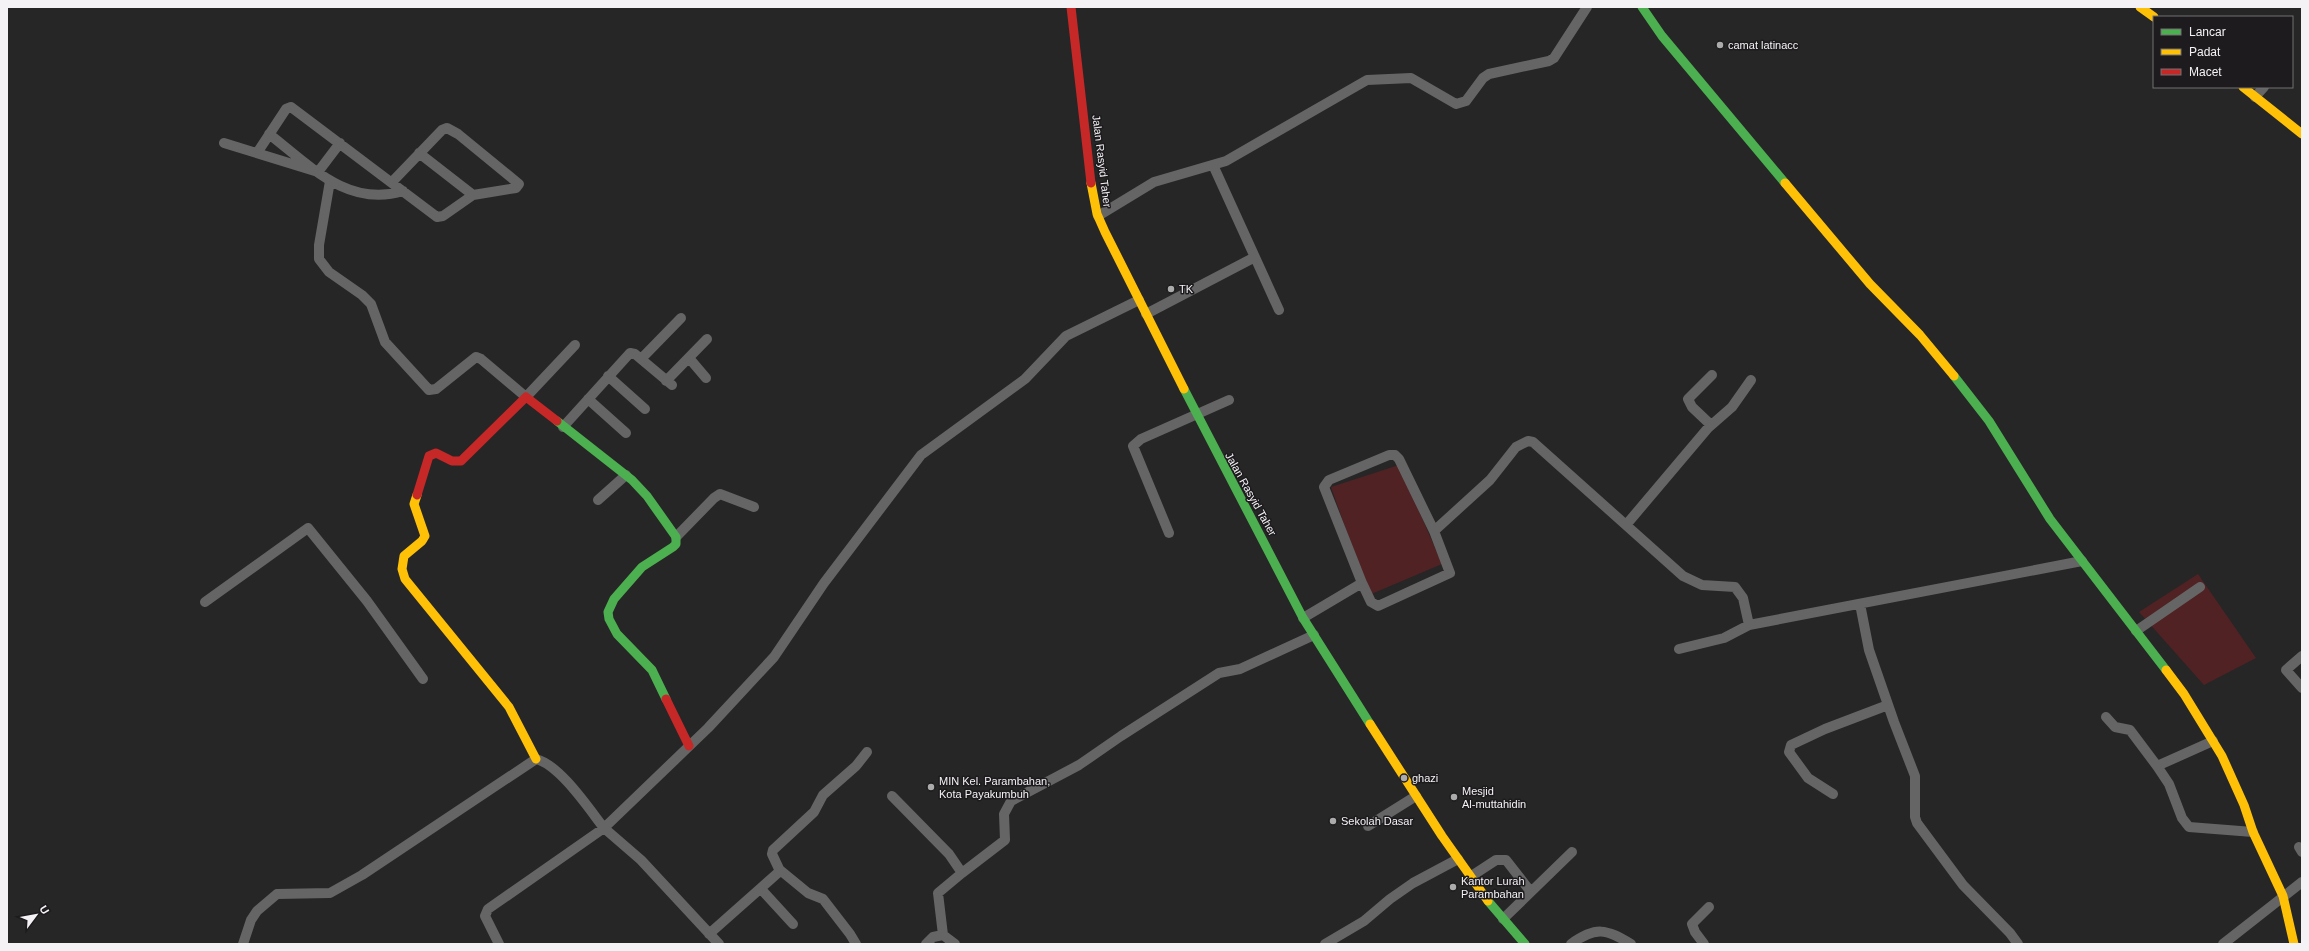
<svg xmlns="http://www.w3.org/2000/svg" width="2309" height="951" font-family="Arial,sans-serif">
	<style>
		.green { fill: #502224 }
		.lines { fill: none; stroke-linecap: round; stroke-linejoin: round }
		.street { stroke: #656566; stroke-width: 10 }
		.fast { stroke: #4caf50; stroke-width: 9 }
		.slow { stroke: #ffc107; stroke-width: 9 }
		.jam { stroke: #c62828; stroke-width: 9 }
		.poi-dot { fill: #acabac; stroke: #1d1b1d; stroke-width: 1.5 }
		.labels { text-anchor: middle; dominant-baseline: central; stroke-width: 3; stroke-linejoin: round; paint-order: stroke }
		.poi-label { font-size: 11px; fill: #f4f2f4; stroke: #1d1b1d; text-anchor: start }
		.street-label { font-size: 11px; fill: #f4f2f4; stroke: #1d1b1d }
	</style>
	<rect width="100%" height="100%" fill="#262626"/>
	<path class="green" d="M 1399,465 L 1442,564 L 1369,595 L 1331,487 Z
		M 2198,574 L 2256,658 L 2204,685 L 2139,612 Z"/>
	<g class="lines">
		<path class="street" d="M 2255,97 L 2264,87
			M 269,134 C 309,165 348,208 403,191
			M 224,143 L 318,172 L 340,143
			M 257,153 L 286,109 L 291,107 L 437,217 L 443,216 L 473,195 L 516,188 L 519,184 L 458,134 L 447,128 L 442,130 L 392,182
			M 419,153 L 473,195
			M 1213,165 L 1279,310
			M 330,181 L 319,245 L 319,259 L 329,272 L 362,295 L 371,304 L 385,342 L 429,390 L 436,389 L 476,357 L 481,359 L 526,397 L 575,345
			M 1098,216 L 1154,182 L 1226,161 L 1367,80 L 1411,78 L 1456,104 L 1466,101 L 1483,78 L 1489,74 L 1549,61 L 1554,58 L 1587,7
			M 1146,314 L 1255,257
			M 689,358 L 706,378
			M 641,359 L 681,318
			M 608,376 L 645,409
			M 666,381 L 707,339
			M 588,399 L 626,433
			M 1711,425 L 1692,407 L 1688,399 L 1712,375
			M 563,427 L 630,353 L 635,354 L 672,385
			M 598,500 L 626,475
			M 1626,525 L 1708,428 L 1732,407 L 1751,380
			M 1434,531 L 1490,480 L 1516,447 L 1528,441 L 1533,442 L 1683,576 L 1702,585 L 1735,587 L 1743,598 L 1749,625
			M 1169,533 L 1133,446 L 1141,439 L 1229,400
			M 676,537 L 714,498 L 720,494 L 754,507
			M 205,602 L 308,528 L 367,601 L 423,679
			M 1860,604 L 1869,650 L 1894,722 L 1915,776 L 1915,817 L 1917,823 L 1963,885 L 2010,933 L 2018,944
			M 1303,618 L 1362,583 L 1371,602 L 1378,606 L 1450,573 L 1434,531 L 1399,459 L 1395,455 L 1389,455 L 1329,480 L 1324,487 L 1362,583
			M 2136,631 L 2200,587
			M 1679,649 L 1724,638 L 1749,625 L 2082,561
			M 2302,656 L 2286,670 L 2302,688
			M 2106,717 L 2115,727 L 2130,730 L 2157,766 L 2169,784 L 2182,818 L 2189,827 L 2253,832
			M 2157,766 L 2213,741
			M 1833,794 L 1808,778 L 1789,752 L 1791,745 L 1825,729 L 1888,705
			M 892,796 L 949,854 L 962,873 L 938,893 L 943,935
			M 1368,826 L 1416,796
			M 2299,847 L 2302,852
			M 780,870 L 808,893 L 823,899 L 850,934 L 856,944
			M 962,873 L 1005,840 L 1004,814 L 1011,801 L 1079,765 L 1121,736 L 1219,673 L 1240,669 L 1314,635
			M 1470,877 L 1496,860 L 1506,860 L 1531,892
			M 761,889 L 793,924
			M 1503,919 L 1572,852
			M 709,934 L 780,871 L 772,854 L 773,850 L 814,812 L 823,795 L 856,766 L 867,752
			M 243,944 L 251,920 L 257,911 L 277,894 L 330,893 L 362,875 L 536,759 C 560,765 589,809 604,828 L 488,909 L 485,916 L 499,944
			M 719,944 L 641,860 L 604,828 L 708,728 L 774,657 L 824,583 L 921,455 L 1025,379 L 1066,336 L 1139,300
			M 926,944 L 933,937 L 943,935 L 955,944
			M 1325,944 L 1364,921 L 1390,899 L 1413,883 L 1458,859
			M 1571,944 C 1596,926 1606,929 1631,944
			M 1704,944 L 1695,932 L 1692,924 L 1709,907
			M 2223,944 L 2302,882"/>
		<path class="fast" d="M 1642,7 L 1662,36 L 1785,183
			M 1954,376 L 1989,421 L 2050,519 L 2166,670
			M 1184,389 L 1303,618 L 1370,724
			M 557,421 L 632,480 L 647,496 L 676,537 L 676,544 L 673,547 L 642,567 L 614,599 L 608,612 L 609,619 L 617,634 L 652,670 L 666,699
			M 1488,901 L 1525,944"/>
		<path class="slow" d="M 2140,7 L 2154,17
			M 2243,87 L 2302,134
			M 1091,183 L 1097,214 L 1105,232 L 1184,389
			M 1785,183 L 1870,284 L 1920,335 L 1954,376
			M 417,495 L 414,504 L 425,536 L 422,541 L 404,556 L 402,569 L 405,579 L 509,707 L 536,759
			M 2166,670 L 2184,694 L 2222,756 L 2244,805 L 2253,832 L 2283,896 L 2294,944
			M 1370,724 L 1442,836 L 1488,901"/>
		<path class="jam" d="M 1071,7 L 1091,183
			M 417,495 L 429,456 L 436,453 L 452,461 L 461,461 L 526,397 L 557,421
			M 666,699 L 689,746"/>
	</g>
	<g class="poi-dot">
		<circle cx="1720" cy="45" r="4"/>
		<circle cx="1171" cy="289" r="4"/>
		<circle cx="1404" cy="778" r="4"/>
		<circle cx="931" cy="787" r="4"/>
		<circle cx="1454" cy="797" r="4"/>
		<circle cx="1333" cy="821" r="4"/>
		<circle cx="1453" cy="887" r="4"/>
	</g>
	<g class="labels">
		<g class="poi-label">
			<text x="1728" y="45">camat latinacc</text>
			<text x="1179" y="289">TK</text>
			<text x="1412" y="778">ghazi</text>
			<text x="939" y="781">MIN Kel. Parambahan,<tspan x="939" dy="13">Kota Payakumbuh</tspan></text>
			<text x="1462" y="791">Mesjid<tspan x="1462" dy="13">Al-muttahidin</tspan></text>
			<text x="1341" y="821">Sekolah Dasar</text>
			<text x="1461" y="881">Kantor Lurah<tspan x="1461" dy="13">Parambahan</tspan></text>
		</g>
		<g class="street-label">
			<text transform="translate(1102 161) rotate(83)">Jalan Rasyid Taher</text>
			<text transform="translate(1251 494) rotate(61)">Jalan Rasyid Taher</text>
		</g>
	</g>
	<rect width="2309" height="951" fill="none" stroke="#f4f2f4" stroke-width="16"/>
	<rect x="2153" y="16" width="140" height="72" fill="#1d1b1d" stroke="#737173"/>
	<rect x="2161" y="29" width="20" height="6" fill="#4caf50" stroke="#737173"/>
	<text x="2189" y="36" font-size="12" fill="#f4f2f4">Lancar</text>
	<rect x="2161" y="49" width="20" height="6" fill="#ffc107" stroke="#737173"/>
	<text x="2189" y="56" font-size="12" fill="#f4f2f4">Padat</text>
	<rect x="2161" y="69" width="20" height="6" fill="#c62828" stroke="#737173"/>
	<text x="2189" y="76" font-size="12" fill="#f4f2f4">Macet</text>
	<g transform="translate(36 915) rotate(58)" stroke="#1d1b1d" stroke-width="3" paint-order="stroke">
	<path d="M0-3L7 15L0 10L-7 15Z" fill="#f4f2f4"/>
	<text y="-6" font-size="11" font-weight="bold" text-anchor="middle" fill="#f4f2f4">U</text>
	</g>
</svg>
